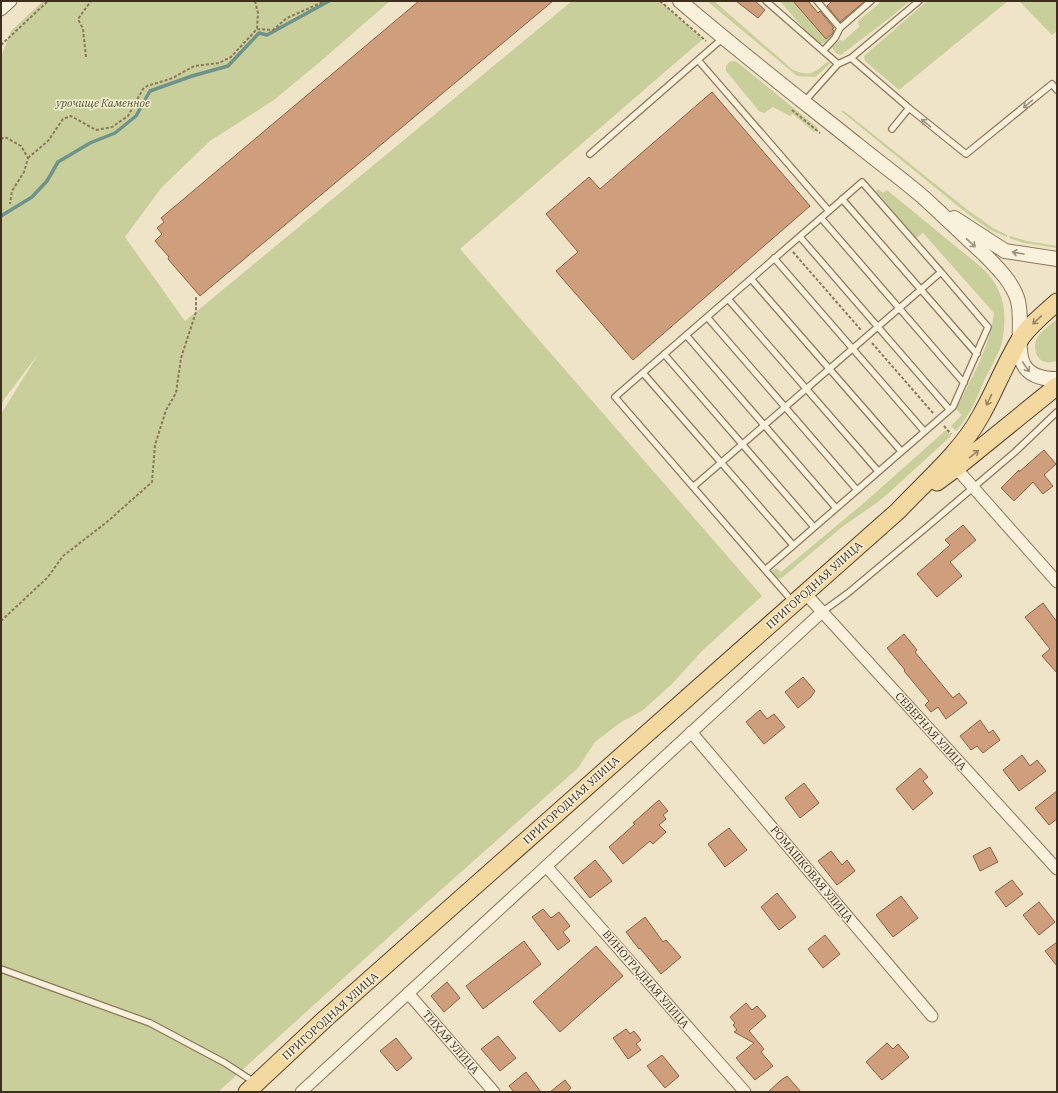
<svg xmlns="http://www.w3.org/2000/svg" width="1058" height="1093" font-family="'IBM Plex Serif',serif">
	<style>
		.green { fill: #c9cf9b }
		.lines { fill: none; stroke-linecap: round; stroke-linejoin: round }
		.stream { stroke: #6f938a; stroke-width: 3.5 }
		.building { fill: #cf9f7d; stroke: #8d5f41 }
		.service-casing { stroke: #8d765c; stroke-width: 8 }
		.minor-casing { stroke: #8d765c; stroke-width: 13 }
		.tertiary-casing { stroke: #8d765c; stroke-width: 16 }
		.primary-casing { stroke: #5b4430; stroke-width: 19 }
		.path { stroke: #8d765c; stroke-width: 2; stroke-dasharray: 3 2; stroke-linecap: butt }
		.service { stroke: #faf1dc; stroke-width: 5.5 }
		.minor { stroke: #faf1dc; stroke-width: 11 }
		.tertiary { stroke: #faf1dc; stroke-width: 14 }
		.primary { stroke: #f3d9a0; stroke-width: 17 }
		.oneway { stroke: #9c907e }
		.oneway2 { stroke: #988460 }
		.labels { text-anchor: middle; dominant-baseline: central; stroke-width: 3; stroke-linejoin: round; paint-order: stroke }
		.park-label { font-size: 11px; font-style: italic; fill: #4d5a26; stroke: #f7eed8 }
		.street-label { font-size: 11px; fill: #3d2e20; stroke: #f7eed8 }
	</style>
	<rect width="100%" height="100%" fill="#f0e4c8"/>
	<path class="green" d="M 43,1 L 390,1 L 321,61 L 274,100 L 210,141 L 162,187 L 125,237 L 185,321 L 572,1 L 660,1 L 703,39 L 460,249 L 762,596 L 701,652 L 672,684 L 642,711 L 621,722 L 595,742 L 578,768 L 424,905 L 218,1092 L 1,1092 L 1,414 L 39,353 L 5,398 L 1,406 L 1,57 L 11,31 Z
		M 707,1 L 714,1 L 793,70 C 801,73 809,76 817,70 C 821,68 823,64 828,62 L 830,63 L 829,65 L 815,77 L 797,76 Z
		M 780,1 L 793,1 L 826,39 L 834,31 L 835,33 C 829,39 825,46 816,43 Z
		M 882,1 L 910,1 C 888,20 864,37 841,55 C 836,54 834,52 832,47 L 840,40 L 843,41 L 859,27 L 858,21 Z
		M 927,1 L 1008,1 L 899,90 L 865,61 L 864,56 Z
		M 1019,1 L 1057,1 L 1057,31 L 1052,35 Z
		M 733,61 L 737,62 L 818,128 L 814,132 L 793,114 L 790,116 L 773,107 L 764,113 L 759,111 L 726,71 L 726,66 L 729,62 Z
		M 841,111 L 844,111 L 969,211 L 993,228 L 1007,235 L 1007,237 L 990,230 L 964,211 Z
		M 878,189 L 883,193 L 887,190 L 981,267 C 1004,288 1008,312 1002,342 C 999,354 990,369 984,381 C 977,398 969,417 956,431 L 951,426 L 962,415 L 956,409 C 971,379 990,347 994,313 L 923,233 L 916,238 L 876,191 Z
		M 1010,236 L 1027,241 L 1057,246 L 1057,248 L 1024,243 L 1009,238 Z
		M 1057,319 L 1057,361 C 1053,362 1049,363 1045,362 C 1035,359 1033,346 1037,338 C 1041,331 1051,324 1057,319 Z
		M 946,430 L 951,436 L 892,490 L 878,502 L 842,527 L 783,577 L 779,579 L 775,579 L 770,573 L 776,568 L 781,572 L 865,502 Z"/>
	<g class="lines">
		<path class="stream" d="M 1,216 L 32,197 L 47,181 L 58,162 L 90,143 L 115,133 L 136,116 L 150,91 L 192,76 L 228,66 L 259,33 L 267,35 L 329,1"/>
	</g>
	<path class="building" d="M 419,1 L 553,1 L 200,296 L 168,259 L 169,257 L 155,241 L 162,234 L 157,228 L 164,222 L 161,218 Z
		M 736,1 L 755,1 L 765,10 L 758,18 Z
		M 793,1 L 808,1 L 818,13 L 820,11 L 834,28 L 832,29 L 834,31 L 833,33 L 826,39 Z
		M 832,1 L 865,1 L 840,22 L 827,6 Z
		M 712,92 L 810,206 L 633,360 L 556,271 L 578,252 L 546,214 L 589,177 L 600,189 Z
		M 1044,450 L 1056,464 L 1044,475 L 1053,486 L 1043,494 L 1033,482 L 1014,501 L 1001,488 L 1019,470 L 1019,472 Z
		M 963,525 L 976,540 L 950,562 L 962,576 L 937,597 L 917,574 L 950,545 L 945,540 Z
		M 1043,603 L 1057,622 L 1057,673 L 1042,656 L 1050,649 L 1025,617 Z
		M 904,634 L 917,650 L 915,652 L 953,698 L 959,693 L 967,703 L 946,719 L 938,707 L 931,712 L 925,705 L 929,701 L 904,671 L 905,670 L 887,648 Z
		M 803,677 L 815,691 L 811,697 L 798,708 L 785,692 Z
		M 760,710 L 767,719 L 774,714 L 785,727 L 764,744 L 746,722 Z
		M 980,720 L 989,733 L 993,730 L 1000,740 L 983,753 L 977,746 L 971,750 L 960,736 Z
		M 1022,755 L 1030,766 L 1037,760 L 1046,771 L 1019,791 L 1003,770 Z
		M 920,768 L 928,777 L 923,781 L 933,793 L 913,810 L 896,789 Z
		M 804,783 L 819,803 L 800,818 L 785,798 Z
		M 1057,791 L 1057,819 L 1049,825 L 1035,808 Z
		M 659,800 L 668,811 L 663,815 L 666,819 L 659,825 L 666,832 L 653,844 L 650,841 L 623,864 L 609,847 L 635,824 L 633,823 Z
		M 729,828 L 747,850 L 725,867 L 708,844 Z
		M 990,847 L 998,862 L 980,871 L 973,856 Z
		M 831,851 L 842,865 L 847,860 L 855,871 L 837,885 L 818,861 Z
		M 595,860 L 612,881 L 590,898 L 574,878 Z
		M 1012,880 L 1023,894 L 1006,907 L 995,892 Z
		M 777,893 L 796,917 L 779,930 L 761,907 Z
		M 901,896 L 918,918 L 893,937 L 876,915 Z
		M 1039,902 L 1055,922 L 1039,935 L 1023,915 Z
		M 543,909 L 551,918 L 559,912 L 570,926 L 563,932 L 570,941 L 558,950 L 532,917 Z
		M 645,917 L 663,942 L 666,940 L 681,957 L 661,974 L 640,948 L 639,949 L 626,932 Z
		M 825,935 L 840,954 L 823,968 L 808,949 Z
		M 524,941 L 541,964 L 483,1009 L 466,986 Z
		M 1057,942 L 1057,966 L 1045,951 Z
		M 596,946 L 623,976 L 560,1032 L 533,1002 Z
		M 447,982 L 460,998 L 444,1012 L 431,996 Z
		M 746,1003 L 752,1010 L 757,1006 L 766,1016 L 749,1031 L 764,1049 L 761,1052 L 773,1066 L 755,1080 L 736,1058 L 754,1043 L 734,1032 L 737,1030 L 733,1025 L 735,1023 L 730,1017 Z
		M 626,1029 L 630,1034 L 634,1031 L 641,1040 L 636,1044 L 641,1050 L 628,1059 L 613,1038 Z
		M 498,1036 L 516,1058 L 500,1071 L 481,1049 Z
		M 396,1038 L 412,1058 L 397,1071 L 380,1051 Z
		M 887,1043 L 893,1049 L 898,1044 L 909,1057 L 882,1080 L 866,1062 Z
		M 662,1055 L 679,1076 L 665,1088 L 647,1066 Z
		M 526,1072 L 541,1092 L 514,1092 L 509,1086 Z
		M 787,1076 L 801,1092 L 768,1092 L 780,1081 Z
		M 565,1080 L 571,1088 L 567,1092 L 550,1092 Z"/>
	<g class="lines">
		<g class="service-casing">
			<path id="service" d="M 766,1 L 838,64
				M 817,1 L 840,28 L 871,1
				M 823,51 L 835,38 L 840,28
				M 851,58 L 919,1
				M 698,60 L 829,211 L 615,397 L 793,602
				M 804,102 L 838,64 L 851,58 L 909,108 L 892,129
				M 909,108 L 966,154 L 1052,84 L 1057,90
				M 590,154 L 723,38
				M 842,199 L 977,354
				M 829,211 L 862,182 L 941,272
				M 821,218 L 964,383
				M 800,237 L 949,409
				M 774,258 L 924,431
				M 751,279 L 901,451
				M 728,299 L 878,471
				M 707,317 L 857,490
				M 686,335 L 836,508
				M 664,354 L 814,527
				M 643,373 L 793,545
				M 693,487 L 941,272 L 988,327 L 953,407 L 765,570
				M 822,612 L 848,593 L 928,526 L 1015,452 L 1057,412
				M 1,969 L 150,1023 L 225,1063 L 254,1082"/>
		</g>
		<g class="minor-casing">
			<path id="minor" d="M 1,10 L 11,1
				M 956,468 L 1057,582
				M 805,593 L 1057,869
				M 691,732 L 932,1016
				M 546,866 L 745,1092
				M 408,993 L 494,1092
				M 301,1092 L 822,612"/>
		</g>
		<g class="tertiary-casing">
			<path id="tertiary" d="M 680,1 C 738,51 799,98 859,146 C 880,163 902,179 923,197 C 944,216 964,236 985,255 C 998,268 1013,283 1018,301 C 1026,335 1003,379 1057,379
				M 954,218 L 1005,251 L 1057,259"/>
		</g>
		<g class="primary-casing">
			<path id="primary" d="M 937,482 L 956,468 L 1057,386
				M 247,1092 L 326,1018 L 898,511 C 926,481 960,453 980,417 C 994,393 1004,366 1019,341 C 1028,326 1044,314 1057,302"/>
		</g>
		<path class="path" d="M 255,1 L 258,13 L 257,29
			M 660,1 L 706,41
			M 1,45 L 48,1
			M 86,57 L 83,29 L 78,19 L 91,1
			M 792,110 L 820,133
			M 1,139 L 5,137 L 21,146 L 28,158 L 24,172 L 12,191 L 10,204
			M 28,158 L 48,141 L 63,119 L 71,116 L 96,130 L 112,127 L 128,116 L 143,89 L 147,86 L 173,78 L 194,66 L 219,63 L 231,57 L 257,29 L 273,30 L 287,18 L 325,1
			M 793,252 L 861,330
			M 872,343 L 933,413
			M 944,426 L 951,434
			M 1,621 L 48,577 L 63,556 L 107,522 L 152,482 L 155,445 L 166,410 L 176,393 L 181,358 L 196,312 L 196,297"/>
		<use href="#service" class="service"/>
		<use href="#minor" class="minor"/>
		<use href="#tertiary" class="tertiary"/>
		<use href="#primary" class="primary"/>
	</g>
	<defs><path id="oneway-shaft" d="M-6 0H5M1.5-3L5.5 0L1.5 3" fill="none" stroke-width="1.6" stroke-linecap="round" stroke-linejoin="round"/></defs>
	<g class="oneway">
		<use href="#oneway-shaft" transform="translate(1028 104) rotate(140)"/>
		<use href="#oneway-shaft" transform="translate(926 123) rotate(-141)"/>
		<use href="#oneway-shaft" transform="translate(971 243) rotate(43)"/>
		<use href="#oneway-shaft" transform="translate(1018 253) rotate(-170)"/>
		<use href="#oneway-shaft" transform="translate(1026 367) rotate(56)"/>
	</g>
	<g class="oneway2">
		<use href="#oneway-shaft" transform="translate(1037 320) rotate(136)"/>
		<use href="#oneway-shaft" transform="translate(989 400) rotate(115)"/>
		<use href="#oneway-shaft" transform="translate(974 454) rotate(-39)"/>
	</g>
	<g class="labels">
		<g class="park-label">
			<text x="103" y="103">урочище Каменное</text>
		</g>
		<g class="street-label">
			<text transform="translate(814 585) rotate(-42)">ПРИГОРОДНАЯ УЛИЦА</text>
			<text transform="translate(931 731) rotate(48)">СЕВЕРНАЯ УЛИЦА</text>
			<text transform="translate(571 800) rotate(-42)">ПРИГОРОДНАЯ УЛИЦА</text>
			<text transform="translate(812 874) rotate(50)">РОМАШКОВАЯ УЛИЦА</text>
			<text transform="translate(646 979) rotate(49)">ВИНОГРАДНАЯ УЛИЦА</text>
			<text transform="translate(330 1016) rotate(-42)">ПРИГОРОДНАЯ УЛИЦА</text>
			<text transform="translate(451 1042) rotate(49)">ТИХАЯ УЛИЦА</text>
		</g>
	</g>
	<rect width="1058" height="1093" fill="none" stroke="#3d2e20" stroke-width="4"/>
</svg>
